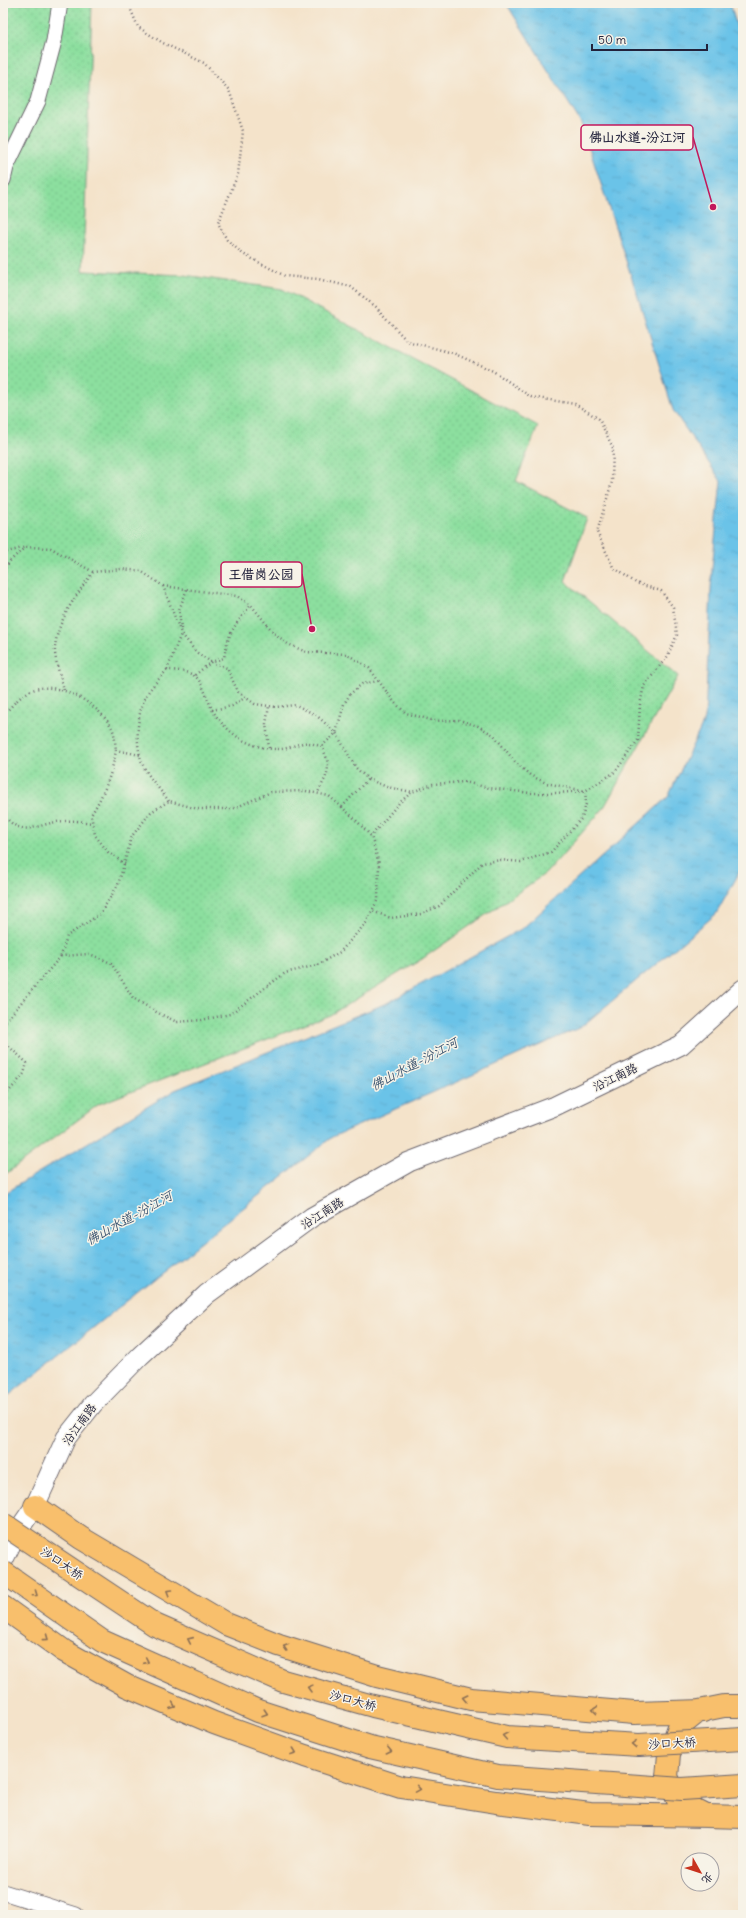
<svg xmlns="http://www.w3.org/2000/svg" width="746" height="1918" font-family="Delius,'LXGW WenKai TC',sans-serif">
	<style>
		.park { fill: url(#park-dots); stroke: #57806d }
		.water { fill: url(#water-ripples); stroke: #467292 }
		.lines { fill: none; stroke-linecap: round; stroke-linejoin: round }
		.minor-casing { stroke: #6c666d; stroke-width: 17 }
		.tertiary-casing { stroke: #6c666d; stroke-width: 21 }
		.primary-casing { stroke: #6c666d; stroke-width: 24 }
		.path { stroke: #6c666d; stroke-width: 2.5; stroke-dasharray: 1 3; stroke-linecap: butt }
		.minor { stroke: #fff; stroke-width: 15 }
		.tertiary { stroke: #fff; stroke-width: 19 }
		.primary { stroke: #f8bf6c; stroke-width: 22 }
		.primary-bridge-casing { stroke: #6c666d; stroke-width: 24; stroke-linecap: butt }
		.primary-bridge { stroke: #f8bf6c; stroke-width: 22 }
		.oneway { stroke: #8d7054 }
		.labels { text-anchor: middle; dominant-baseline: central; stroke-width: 3; stroke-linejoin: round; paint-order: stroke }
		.street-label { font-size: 12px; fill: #22223b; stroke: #f7f3e8 }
		.water-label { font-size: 13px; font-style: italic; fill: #38526f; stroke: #f7f3e8 }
		.leader { fill: none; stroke: #c2185b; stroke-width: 1.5 }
		.callout-dot { fill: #c2185b; stroke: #f7f3e8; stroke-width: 1.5 }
		.callout { fill: #f7f3e8; stroke: #c2185b; stroke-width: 1.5 }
		.callout-label { font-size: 13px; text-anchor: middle; font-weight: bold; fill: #22223b }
	</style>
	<defs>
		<pattern id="park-dots" width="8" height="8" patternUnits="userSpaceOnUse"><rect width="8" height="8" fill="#8cdf9f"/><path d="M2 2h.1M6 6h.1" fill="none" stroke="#78bf8a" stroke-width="1.8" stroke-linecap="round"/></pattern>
		<pattern id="water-ripples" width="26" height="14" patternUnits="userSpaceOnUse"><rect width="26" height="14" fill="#6bc3e8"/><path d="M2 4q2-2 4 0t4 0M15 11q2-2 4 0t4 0" fill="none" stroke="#5ca7c8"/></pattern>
	</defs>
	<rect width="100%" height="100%" fill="#f7f3e8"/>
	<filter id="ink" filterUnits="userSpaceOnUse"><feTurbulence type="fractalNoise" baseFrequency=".025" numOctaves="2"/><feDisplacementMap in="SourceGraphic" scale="8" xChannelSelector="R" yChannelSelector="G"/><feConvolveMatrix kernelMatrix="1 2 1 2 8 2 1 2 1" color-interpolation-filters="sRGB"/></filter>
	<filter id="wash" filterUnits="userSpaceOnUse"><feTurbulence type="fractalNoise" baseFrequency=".012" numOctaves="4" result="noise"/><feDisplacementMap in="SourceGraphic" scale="16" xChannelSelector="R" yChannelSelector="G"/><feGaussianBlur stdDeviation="0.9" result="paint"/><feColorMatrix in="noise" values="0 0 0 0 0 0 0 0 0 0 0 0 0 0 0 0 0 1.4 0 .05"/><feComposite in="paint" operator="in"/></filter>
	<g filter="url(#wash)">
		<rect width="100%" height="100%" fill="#f4e3ca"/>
		<path class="park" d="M 3,3 L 92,3 L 83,271 L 184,275 L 282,289 L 538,426 L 516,481 L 587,518 L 565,581 L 678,676 L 603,809 L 546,873 L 422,959 L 330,1015 L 99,1104 L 3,1176 Z"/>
		<path class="water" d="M 506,3 L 730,3 L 743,48 L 743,866 L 716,914 L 581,1027 L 332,1137 L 3,1400 L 3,1194 L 175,1090 L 387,1003 L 523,928 L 668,797 L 705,719 L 712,569 L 721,481 L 673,410 L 639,300 L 581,123 Z"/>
	</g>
	<g filter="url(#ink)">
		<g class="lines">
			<g class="minor-casing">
				<path id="minor" d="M 3,180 L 6,167 L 38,101 L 54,41 L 60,3
					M 3,1892 L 76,1915"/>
			</g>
			<g class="tertiary-casing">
				<path id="tertiary" d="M 3,1561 L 17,1532 L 35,1506 L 66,1438 L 93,1404 L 140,1356 L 207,1294 L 312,1217 L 409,1162 L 555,1106 L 681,1045 L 743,989"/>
			</g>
			<g class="primary-casing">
				<path id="primary" d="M 35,1506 L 81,1538 L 226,1624 L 279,1645 L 377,1676 L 471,1699 L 634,1713 L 704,1711
					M 3,1607 L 64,1651 L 127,1686 L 214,1723 L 305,1756 L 401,1787 L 496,1802 L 590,1814 L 711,1816
					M 743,1706 L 724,1706 L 699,1711 L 679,1727 L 669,1754 L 667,1777 L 679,1802 L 706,1816 L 743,1817"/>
			</g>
			<path class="path" d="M 128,3 L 138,27 L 163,43 L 204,63 L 229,90 L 243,131 L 238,174 L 218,223 L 227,240 L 243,254 L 285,276 L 318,279 L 351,287 L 376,307 L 407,341 L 453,353 L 493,371 L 531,397 L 575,404 L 599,419 L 613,448 L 612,482 L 597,532 L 613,567 L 636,583 L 661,591 L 673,607 L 677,635 L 667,657 L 644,686 L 640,704 L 638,740 L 615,772 L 585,791 L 557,793 L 531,793 L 489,788 L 465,782 L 433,784 L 412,792 L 399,803 L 371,836
				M 3,553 L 26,547 L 51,548 L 93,572 L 121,569 L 141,571 L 163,586 L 181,633 L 196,652 L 211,662 L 227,668 L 238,692 L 255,704 L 276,707 L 296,705 L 316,715 L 336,733 L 356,768 L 368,779 L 387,787 L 412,792
				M 3,571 L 10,561 L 24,548
				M 163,586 L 237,596 L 251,605 L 274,633 L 288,644 L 306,652 L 347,654 L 369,668 L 395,703 L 406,713 L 435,721 L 459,720 L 478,726 L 494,735 L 515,762 L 530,775 L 546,783 L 585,791 L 586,804 L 582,818 L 551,852 L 521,862 L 501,860 L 482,863 L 439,906 L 421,914 L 391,918 L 372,911
				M 3,625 L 3,631
				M 181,629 L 179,610 L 187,589
				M 167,670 L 181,634
				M 195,675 L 211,662 L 224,658 C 228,632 235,625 251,605
				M 64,690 C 61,677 54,660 55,647 C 58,619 77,594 93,572
				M 212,710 L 232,706 L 246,697
				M 3,715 C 13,705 24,690 40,688 C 66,685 99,705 112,728 C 115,734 115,743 116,750
				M 322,746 L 336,733 L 344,704 L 350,694 L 362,684 L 378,681
				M 269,748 L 266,724 L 269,706
				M 306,791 L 329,796 L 353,817 L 371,836 L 379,864 L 378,899 L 366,923 L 340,952 L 317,965 L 285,973 L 230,1014 L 202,1020 L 177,1022 L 158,1013 L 133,998 L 111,963 L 90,954 L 61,956 L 67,936 L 100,914 L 118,885 L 132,836 L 151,812 L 169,801 L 198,809 L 232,809 L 271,792 Z
				M 169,801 C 161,791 151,780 145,769 C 134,750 136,713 147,694 C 152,686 160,678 167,670 C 203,671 199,681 212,709 C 218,721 228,730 239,738 C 251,745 266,750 280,749 C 288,749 296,744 304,743 C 309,742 316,745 321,746 C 333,767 328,773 317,794
				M 342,807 L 368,779
				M 3,814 C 23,841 38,822 65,821 C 74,820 84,822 93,823
				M 125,864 L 108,852 L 95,835 L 91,815 C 104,794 112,774 116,750 L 140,755
				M 3,1024 L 61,956
				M 3,1041 L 27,1063 L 24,1074 L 3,1098"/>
			<use href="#minor" class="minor"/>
			<use href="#tertiary" class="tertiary"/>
			<use href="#primary" class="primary"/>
			<g class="primary-bridge-casing">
				<path id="primary-bridge" d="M 3,1524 L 155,1625 L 283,1681 L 373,1706 L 507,1737 L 639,1745 L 743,1739
					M 3,1572 L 102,1641 L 258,1711 L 370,1747 L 498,1776 L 682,1789 L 743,1785"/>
			</g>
			<use href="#primary-bridge" class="primary-bridge"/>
		</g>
		<defs><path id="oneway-chevron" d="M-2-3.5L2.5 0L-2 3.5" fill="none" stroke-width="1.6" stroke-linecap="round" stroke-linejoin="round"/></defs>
		<g class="oneway">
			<use href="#oneway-chevron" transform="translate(169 1592) rotate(-149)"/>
			<use href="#oneway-chevron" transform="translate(35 1594) rotate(35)"/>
			<use href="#oneway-chevron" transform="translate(46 1638) rotate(36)"/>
			<use href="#oneway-chevron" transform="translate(190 1640) rotate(-156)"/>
			<use href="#oneway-chevron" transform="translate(286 1647) rotate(-162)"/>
			<use href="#oneway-chevron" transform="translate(146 1661) rotate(24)"/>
			<use href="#oneway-chevron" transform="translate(310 1688) rotate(-165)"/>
			<use href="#oneway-chevron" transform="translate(465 1698) rotate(-167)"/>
			<use href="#oneway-chevron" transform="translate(173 1706) rotate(23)"/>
			<use href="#oneway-chevron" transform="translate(595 1710) rotate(-175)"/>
			<use href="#oneway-chevron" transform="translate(265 1713) rotate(18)"/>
			<use href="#oneway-chevron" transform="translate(505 1736) rotate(-170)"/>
			<use href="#oneway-chevron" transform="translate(634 1744) rotate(-177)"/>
			<use href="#oneway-chevron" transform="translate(389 1751) rotate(13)"/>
			<use href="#oneway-chevron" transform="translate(294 1752) rotate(20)"/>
			<use href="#oneway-chevron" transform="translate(418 1789) rotate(9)"/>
		</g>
	</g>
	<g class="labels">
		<g class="street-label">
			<text transform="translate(615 1077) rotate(-26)">沿江南路</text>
			<text transform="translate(322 1213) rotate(-32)">沿江南路</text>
			<text transform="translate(79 1424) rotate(-54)">沿江南路</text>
			<text transform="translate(62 1563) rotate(34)">沙口大桥</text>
			<text transform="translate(353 1700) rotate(15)">沙口大桥</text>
			<text transform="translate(672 1743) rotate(-3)">沙口大桥</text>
		</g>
		<g class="water-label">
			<text transform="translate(414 1064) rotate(-28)">佛山水道-汾江河</text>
			<text transform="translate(129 1218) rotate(-29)">佛山水道-汾江河</text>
		</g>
	</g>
	<path class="leader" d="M713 207L693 137M312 629L302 574"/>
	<g class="callout-dot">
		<circle cx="713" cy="207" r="4"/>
		<circle cx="312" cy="629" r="4"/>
	</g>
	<g class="callout">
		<rect x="581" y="125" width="112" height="25" rx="4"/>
		<rect x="221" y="562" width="81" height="25" rx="4"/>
	</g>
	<g class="callout-label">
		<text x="637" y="142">佛山水道-汾江河</text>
		<text x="261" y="579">王借岗公园</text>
	</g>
	<rect width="746" height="1918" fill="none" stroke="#f7f3e8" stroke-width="16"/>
	<g transform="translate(700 1872) rotate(129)"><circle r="19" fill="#f7f3e8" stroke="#a29fa3"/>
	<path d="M0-3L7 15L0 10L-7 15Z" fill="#c8321e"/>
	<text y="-6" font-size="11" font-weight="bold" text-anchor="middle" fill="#22223b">北</text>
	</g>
	<path d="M592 44v6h115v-6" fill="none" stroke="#22223b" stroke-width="2"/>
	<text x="598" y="44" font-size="12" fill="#22223b" stroke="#f7f3e8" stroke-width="3" paint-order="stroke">50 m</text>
</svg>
